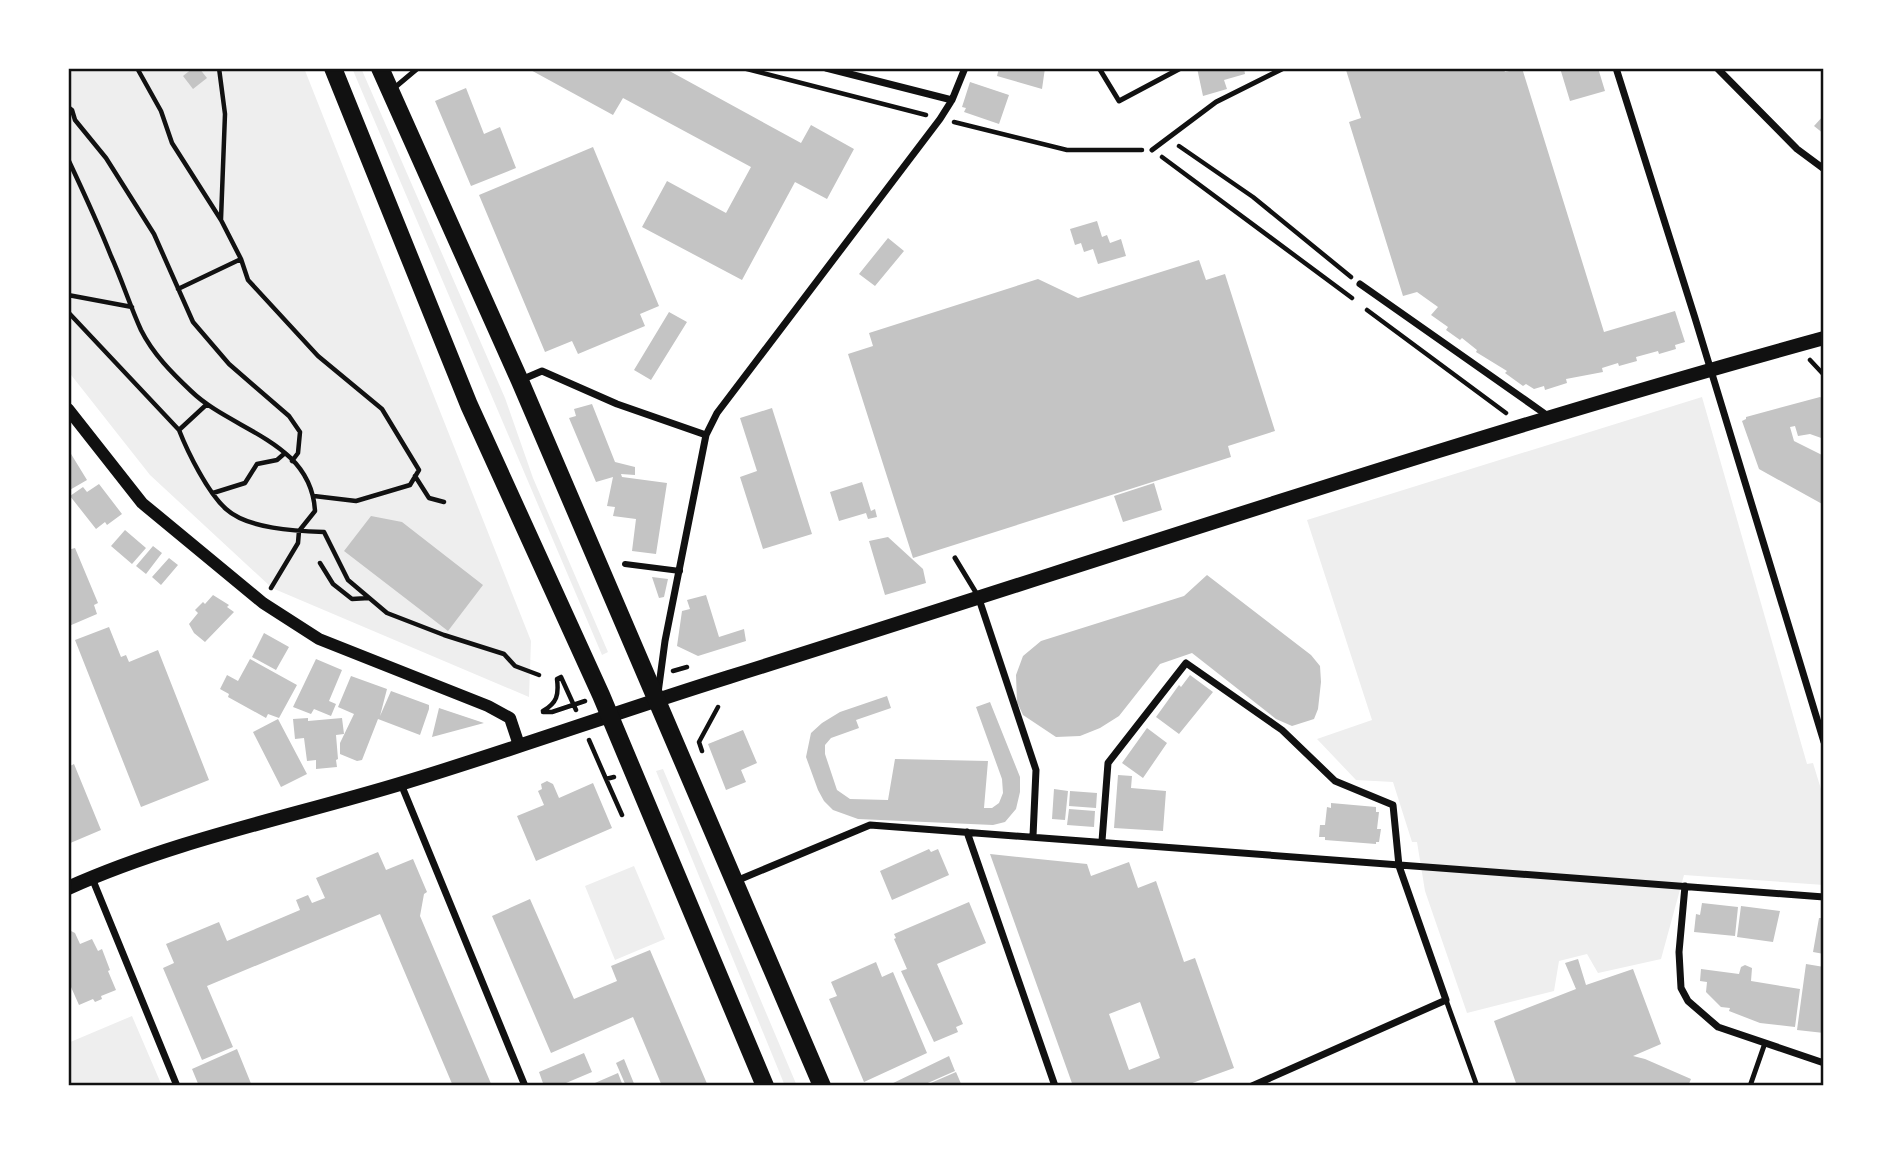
<svg xmlns="http://www.w3.org/2000/svg" width="1892" height="1154" font-family="'PT Sans',sans-serif">
	<style>
		.green { fill: #eee }
		.building { fill: #c4c4c4; fill-rule: evenodd }
		.lines { fill: none; stroke-linecap: round; stroke-linejoin: round }
		.path { stroke: #111; stroke-width: 4.5 }
		.service { stroke: #111; stroke-width: 5 }
		.pedestrian { stroke: #111; stroke-width: 6 }
		.minor { stroke: #111; stroke-width: 7 }
		.tertiary { stroke: #111; stroke-width: 12 }
		.secondary { stroke: #111; stroke-width: 14 }
		.primary { stroke: #111; stroke-width: 18 }
		.neatline { fill: none; stroke: #111; stroke-width: 2.5 }
	</style>
	<rect width="100%" height="100%" fill="#fff"/>
	<path class="green" d="M 68,68 L 304,68 L 531,641 L 529,697 L 272,588 L 150,475 L 68,371 Z
		M 352,68 L 361,68 L 505,398 L 533,478 L 608,652 L 602,655 Z
		M 1702,397 L 1807,764 L 1813,763 L 1824,799 L 1824,885 L 1684,875 L 1661,959 L 1598,973 L 1587,954 L 1559,961 L 1554,991 L 1467,1013 L 1425,891 L 1417,842 L 1412,842 L 1393,782 L 1356,780 L 1317,739 L 1372,720 L 1307,520 Z
		M 663,769 L 797,1086 L 785,1086 L 656,771 Z
		M 634,866 L 665,939 L 615,960 L 585,886 Z
		M 132,1016 L 162,1086 L 68,1086 L 68,1043 Z"/>
	<path class="building" d="M 193,68 L 199,68 L 207,78 L 193,89 L 183,76 Z
		M 527,68 L 664,68 L 801,143 L 811,125 L 854,149 L 827,199 L 795,182 L 742,280 L 642,227 L 667,181 L 726,213 L 751,167 L 623,98 L 613,115 Z
		M 999,68 L 1045,68 L 1042,89 L 997,76 Z
		M 1197,68 L 1244,68 L 1245,74 L 1224,80 L 1227,89 L 1203,96 Z
		M 1351,68 L 1503,68 L 1505,72 L 1522,68 L 1604,332 L 1675,311 L 1685,342 L 1675,345 L 1676,349 L 1659,354 L 1658,351 L 1636,357 L 1637,361 L 1619,366 L 1618,363 L 1602,368 L 1603,372 L 1566,379 L 1567,383 L 1545,390 L 1544,386 L 1534,389 L 1526,384 L 1523,386 L 1505,373 L 1507,371 L 1476,352 L 1477,350 L 1462,338 L 1460,340 L 1446,330 L 1448,327 L 1431,315 L 1438,307 L 1417,292 L 1403,296 L 1349,122 L 1361,118 L 1346,70 Z
		M 1560,68 L 1598,68 L 1605,91 L 1570,101 Z
		M 970,82 L 1009,95 L 999,124 L 964,112 L 966,108 L 962,107 Z
		M 466,88 L 484,134 L 500,127 L 516,168 L 471,186 L 435,101 Z
		M 1824,115 L 1824,134 L 1814,126 Z
		M 593,147 L 659,306 L 640,314 L 645,326 L 578,354 L 572,341 L 545,352 L 479,195 Z
		M 1097,221 L 1102,237 L 1107,235 L 1110,243 L 1121,239 L 1126,256 L 1098,264 L 1093,249 L 1084,252 L 1081,243 L 1075,245 L 1070,229 Z
		M 888,238 L 904,251 L 875,286 L 859,274 Z
		M 1199,260 L 1206,280 L 1225,274 L 1275,431 L 1228,446 L 1231,457 L 913,558 L 848,354 L 873,346 L 869,333 L 1038,279 L 1078,298 Z
		M 669,312 L 687,322 L 651,380 L 634,370 Z
		M 1820,397 L 1824,399 L 1824,439 L 1810,434 L 1798,436 L 1795,426 L 1790,427 L 1794,441 L 1824,456 L 1824,505 L 1759,469 L 1742,421 L 1746,419 L 1746,417 Z
		M 592,404 L 615,462 L 635,467 L 635,475 L 621,474 L 622,477 L 667,483 L 656,554 L 632,551 L 636,519 L 613,516 L 615,507 L 607,506 L 613,477 L 596,482 L 569,418 L 576,416 L 574,409 Z
		M 772,408 L 812,534 L 763,549 L 740,477 L 757,471 L 740,418 Z
		M 68,449 L 87,480 L 68,491 Z
		M 862,482 L 871,511 L 875,509 L 877,517 L 868,519 L 866,513 L 839,521 L 830,492 Z
		M 1154,483 L 1162,510 L 1123,522 L 1114,496 Z
		M 99,484 L 122,514 L 107,525 L 105,522 L 96,529 L 70,496 L 83,487 L 87,492 Z
		M 371,516 L 402,522 L 483,585 L 448,631 L 344,551 Z
		M 125,530 L 146,548 L 132,564 L 111,546 Z
		M 888,537 L 923,569 L 926,583 L 885,595 L 869,541 Z
		M 153,546 L 162,553 L 146,574 L 136,566 Z
		M 75,548 L 98,603 L 94,605 L 97,614 L 69,626 L 68,550 Z
		M 169,558 L 178,565 L 161,585 L 152,577 Z
		M 1207,575 L 1311,655 L 1320,666 L 1321,682 L 1318,709 L 1314,719 L 1292,726 L 1276,719 L 1192,653 L 1160,664 L 1119,716 L 1100,728 L 1080,736 L 1056,737 L 1023,715 L 1017,702 L 1016,675 L 1023,656 L 1041,641 L 1184,596 Z
		M 652,577 L 668,579 L 664,597 L 659,598 Z
		M 213,595 L 229,605 L 227,607 L 234,612 L 205,642 L 194,633 L 189,624 L 198,613 L 195,610 L 203,602 L 205,604 Z
		M 706,595 L 719,637 L 744,629 L 746,641 L 698,656 L 677,646 L 682,611 L 690,609 L 687,600 Z
		M 109,627 L 121,657 L 126,655 L 129,662 L 158,650 L 209,780 L 141,807 L 75,640 Z
		M 264,633 L 289,647 L 276,670 L 252,657 Z
		M 250,659 L 297,685 L 279,718 L 268,714 L 266,718 L 228,697 L 229,694 L 220,689 L 227,675 L 238,681 Z
		M 316,659 L 342,670 L 329,701 L 336,704 L 331,716 L 314,709 L 311,714 L 293,707 Z
		M 1190,675 L 1213,692 L 1179,734 L 1156,717 L 1179,685 L 1181,687 Z
		M 351,676 L 387,689 L 380,716 L 391,691 L 429,705 L 429,709 L 420,735 L 378,719 L 362,760 L 357,761 L 340,754 L 340,743 L 354,714 L 338,707 Z
		M 887,696 L 891,708 L 856,720 L 859,728 L 831,738 L 825,745 L 825,754 L 837,790 L 850,799 L 888,800 L 895,759 L 988,761 L 984,808 L 992,808 L 999,803 L 1003,793 L 1002,779 L 976,707 L 990,702 L 1020,777 L 1020,792 L 1016,809 L 1005,822 L 993,825 L 858,819 L 833,810 L 824,801 L 818,790 L 806,757 L 811,733 L 822,723 L 840,712 Z
		M 439,708 L 484,723 L 432,737 Z
		M 308,718 L 308,721 L 342,718 L 344,734 L 336,735 L 338,759 L 336,760 L 337,767 L 316,769 L 316,760 L 307,761 L 304,738 L 295,739 L 293,719 Z
		M 278,719 L 307,774 L 281,787 L 253,732 Z
		M 1147,728 L 1167,743 L 1143,778 L 1122,763 Z
		M 743,730 L 757,763 L 741,770 L 746,782 L 726,790 L 708,744 Z
		M 74,764 L 101,830 L 68,844 L 68,767 Z
		M 1118,775 L 1132,776 L 1131,788 L 1166,791 L 1163,831 L 1114,828 Z
		M 547,781 L 553,784 L 559,798 L 593,783 L 612,828 L 536,861 L 517,816 L 544,805 L 538,791 L 542,789 L 541,784 Z
		M 1054,789 L 1068,791 L 1065,820 L 1052,819 Z
		M 1070,791 L 1097,793 L 1096,808 L 1069,806 Z
		M 1331,803 L 1376,807 L 1376,812 L 1379,812 L 1377,829 L 1381,829 L 1379,842 L 1376,842 L 1376,844 L 1325,840 L 1325,837 L 1319,837 L 1320,825 L 1325,825 L 1327,807 L 1331,808 Z
		M 1069,809 L 1095,811 L 1094,827 L 1067,825 Z
		M 929,849 L 931,852 L 938,849 L 949,875 L 892,900 L 880,871 Z
		M 378,852 L 386,870 L 413,859 L 427,892 L 424,894 L 420,916 L 492,1086 L 453,1086 L 380,914 L 207,986 L 233,1047 L 202,1060 L 163,968 L 174,963 L 166,944 L 219,922 L 227,941 L 300,910 L 296,900 L 308,895 L 312,903 L 325,898 L 316,878 Z
		M 990,854 L 1087,864 L 1091,876 L 1129,862 L 1138,888 L 1156,881 L 1184,962 L 1195,958 L 1234,1068 L 1184,1086 L 1073,1086 ZM 1140,1002 L 1160,1058 L 1129,1070 L 1109,1014 Z
		M 530,899 L 574,999 L 617,981 L 611,966 L 650,950 L 708,1086 L 662,1086 L 633,1017 L 551,1053 L 492,916 Z
		M 969,902 L 986,943 L 937,964 L 963,1024 L 956,1027 L 958,1032 L 934,1042 L 901,971 L 907,969 L 894,939 L 896,938 L 894,934 Z
		M 1702,903 L 1738,907 L 1735,936 L 1694,932 L 1696,914 L 1700,915 Z
		M 1741,906 L 1780,911 L 1773,942 L 1737,937 Z
		M 1819,918 L 1824,918 L 1824,954 L 1813,952 Z
		M 71,931 L 75,933 L 80,944 L 92,939 L 98,951 L 102,949 L 110,970 L 108,971 L 116,990 L 101,996 L 102,999 L 95,1002 L 93,999 L 79,1005 L 71,987 L 68,989 L 68,932 Z
		M 1578,959 L 1586,985 L 1633,969 L 1661,1044 L 1633,1056 L 1645,1059 L 1691,1079 L 1688,1086 L 1517,1086 L 1494,1021 L 1576,989 L 1565,963 Z
		M 876,962 L 882,977 L 893,972 L 927,1053 L 864,1082 L 829,999 L 837,996 L 831,982 Z
		M 1806,964 L 1824,967 L 1824,1033 L 1797,1030 Z
		M 1745,965 L 1752,968 L 1751,981 L 1800,989 L 1795,1027 L 1760,1023 L 1729,1011 L 1730,1008 L 1721,1007 L 1706,992 L 1707,982 L 1700,981 L 1701,969 L 1739,974 L 1741,967 Z
		M 237,1049 L 252,1086 L 199,1086 L 192,1069 Z
		M 584,1053 L 592,1072 L 559,1086 L 544,1086 L 539,1072 Z
		M 949,1056 L 955,1071 L 921,1086 L 887,1086 Z
		M 624,1059 L 635,1086 L 626,1086 L 616,1063 Z
		M 956,1072 L 962,1086 L 924,1086 Z
		M 618,1073 L 623,1086 L 588,1086 Z"/>
	<g class="lines">
		<path class="path" d="M 137,68 L 161,111 L 172,143 L 221,220 L 241,259 L 248,280 L 318,356 L 382,409 L 419,470 L 410,485 L 356,501 L 314,496
			M 219,68 L 225,114 L 221,219
			M 743,68 L 926,115
			M 68,107 L 72,110 L 75,120 L 106,158 L 154,234 L 193,322 L 229,364 L 289,416 L 300,432 L 298,453 L 292,461
			M 954,122 L 1067,150 L 1142,150
			M 1179,146 L 1253,197 L 1351,277
			M 1162,157 L 1352,298
			M 68,159 C 83,191 98,223 111,256 C 122,280 130,306 141,330 C 153,354 172,373 191,391 C 232,431 311,441 315,511 L 299,531 L 298,543 L 271,588
			M 178,289 L 241,259
			M 68,295 L 132,307
			M 1367,310 L 1506,413
			M 68,312 L 179,430 C 188,453 208,493 226,509 C 248,529 296,531 324,532 L 348,580 L 387,613 L 444,635 L 504,654 L 515,666 L 539,675
			M 1810,360 L 1824,375
			M 179,430 L 206,405
			M 415,476 L 429,498 L 444,502
			M 213,493 L 245,483 L 257,464 L 277,460 L 285,453
			M 320,563 L 333,584 L 352,599 L 369,598
			M 673,671 L 687,667
			M 561,677 L 576,710
			M 543,711 C 557,703 559,695 557,679 L 561,677
			M 543,712 L 552,712 L 585,701
			M 589,740 L 606,779 L 614,777
			M 702,751 L 699,742 L 718,707
			M 606,779 L 622,815"/>
		<path class="service" d="M 1099,68 L 1119,101 L 1181,68
			M 393,89 L 418,68
			M 1152,150 L 1216,102 L 1284,68
			M 955,558 L 978,596
			M 1446,1000 L 1477,1086
			M 1750,1086 L 1765,1043"/>
		<path class="pedestrian" d="M 625,564 L 680,571"/>
		<path class="minor" d="M 826,68 L 952,100
			M 1616,68 L 1695,318 L 1824,742
			M 1717,68 L 1797,149 L 1824,169
			M 1360,284 L 1548,416
			M 521,380 L 542,371 L 617,404 L 706,435
			M 979,599 L 1036,770 L 1033,836
			M 658,693 L 665,641 L 706,435 L 717,413 L 940,119 L 952,100 L 965,68
			M 401,784 L 525,1086
			M 967,832 L 1055,1086
			M 1102,841 L 1108,763 L 1186,663 L 1282,730 L 1335,781 L 1393,805 L 1399,866 L 1446,1000 L 1252,1086
			M 92,878 L 177,1086
			M 736,881 L 870,825 L 1824,897
			M 1685,886 L 1679,952 L 1681,988 L 1688,1001 L 1718,1027 L 1824,1063"/>
		<path class="tertiary" d="M 68,409 L 142,503 L 263,603 L 319,639 L 488,706 L 510,718 L 519,745"/>
		<path class="secondary" d="M 68,888 C 175,840 291,817 403,783 C 512,750 620,711 729,677 C 1093,563 1455,439 1824,338"/>
		<path class="primary" d="M 333,68 L 469,405 L 601,695 L 765,1086
			M 380,68 L 520,381 L 822,1086"/>
	</g>
	<rect width="1892" height="1154" fill="none" stroke="#ffffff" stroke-width="140"/>
	<rect x="70" y="70" width="1752" height="1014" class="neatline"/>
</svg>
